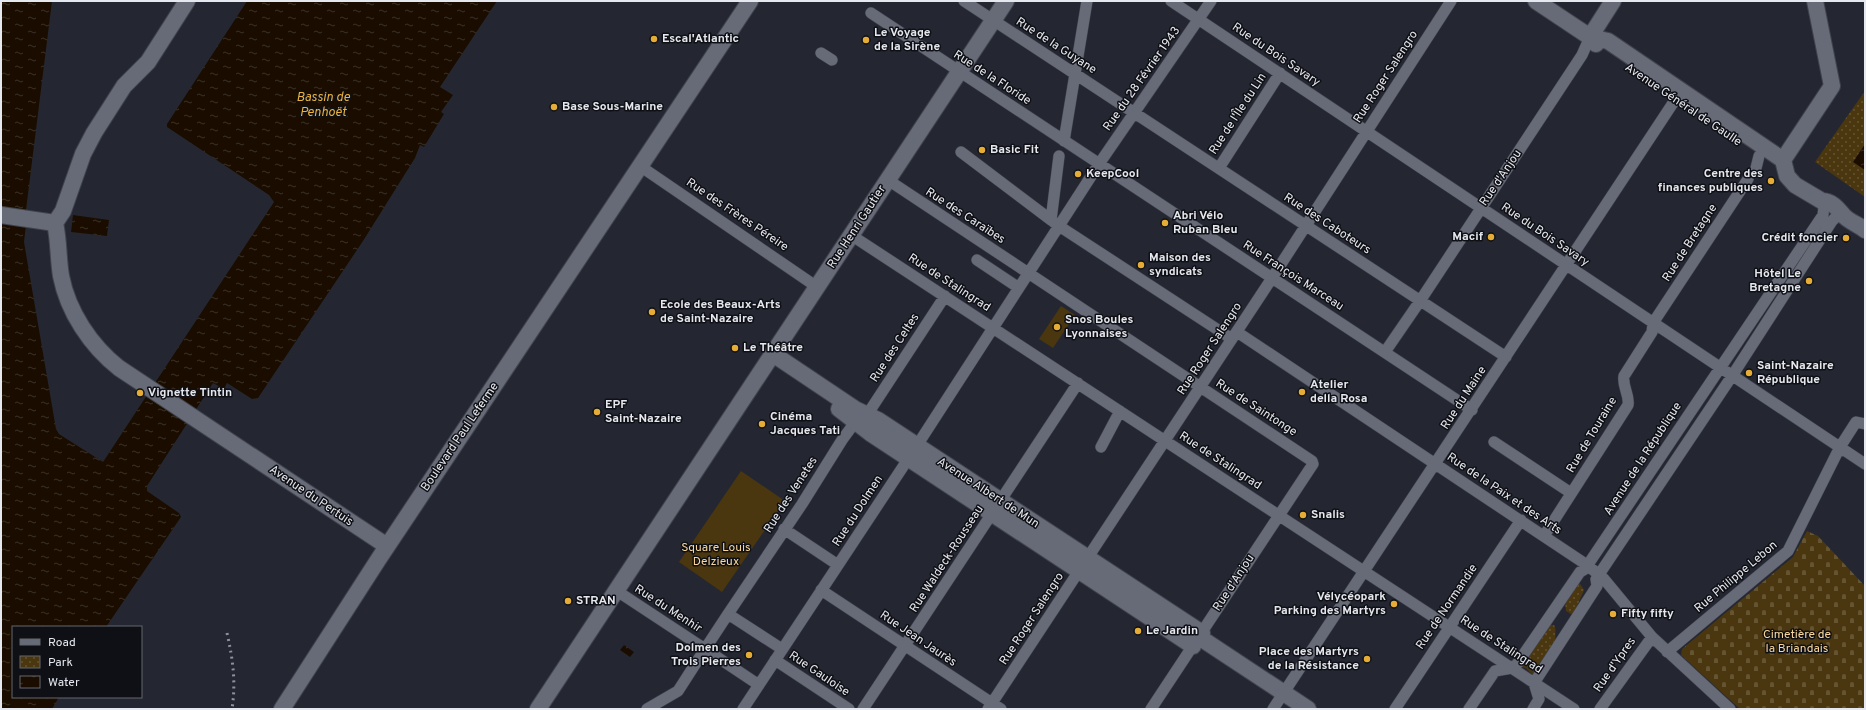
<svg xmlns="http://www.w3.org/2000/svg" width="1866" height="710" font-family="Overpass,sans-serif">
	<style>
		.green { fill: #4b370f }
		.cemetery { fill: url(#cemetery-stones) }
		.park { fill: url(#park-dots) }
		.water { fill: url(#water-ripples) }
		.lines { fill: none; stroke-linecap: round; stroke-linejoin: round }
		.street-casing { stroke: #41444d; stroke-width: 12 }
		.secondary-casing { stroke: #41444d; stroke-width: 18 }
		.street { stroke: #676b78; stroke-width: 11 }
		.secondary { stroke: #676b78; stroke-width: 16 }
		.rail { stroke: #8e919a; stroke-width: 3; stroke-dasharray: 2 4; stroke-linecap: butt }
		.poi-dot { fill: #e5ad35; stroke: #0f1015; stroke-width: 1.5 }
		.labels { text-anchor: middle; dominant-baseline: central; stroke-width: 3; stroke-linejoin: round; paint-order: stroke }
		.poi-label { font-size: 12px; font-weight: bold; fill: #e5e8ef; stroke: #0f1015; text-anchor: start }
		.street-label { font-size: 12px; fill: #e5e8ef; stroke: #0f1015 }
		.park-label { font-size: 12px; fill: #f9d79a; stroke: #0f1015 }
		.water-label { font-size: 13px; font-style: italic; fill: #ecb43e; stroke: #0f1015 }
	</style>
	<defs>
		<pattern id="cemetery-stones" width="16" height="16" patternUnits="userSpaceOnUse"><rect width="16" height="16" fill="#4b370f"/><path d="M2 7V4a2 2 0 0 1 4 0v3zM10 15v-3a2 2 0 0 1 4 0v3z" fill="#655432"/></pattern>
		<pattern id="park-dots" width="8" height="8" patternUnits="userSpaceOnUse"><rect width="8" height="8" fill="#4b370f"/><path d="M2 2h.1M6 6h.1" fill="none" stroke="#655432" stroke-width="1.8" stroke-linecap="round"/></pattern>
		<pattern id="water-ripples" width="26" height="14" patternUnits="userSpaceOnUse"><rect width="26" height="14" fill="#1a0d00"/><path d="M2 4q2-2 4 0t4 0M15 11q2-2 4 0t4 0" fill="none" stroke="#3b3026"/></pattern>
	</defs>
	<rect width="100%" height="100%" fill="#242732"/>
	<path class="green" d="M 1061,306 L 1075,315 L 1053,348 L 1039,339 Z
		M 741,471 L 785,501 L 722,592 L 679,562 Z"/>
	<path class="cemetery" d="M 1807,531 L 1818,536 L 1865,586 L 1865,709 L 1740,709 L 1681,655 L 1682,649 L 1793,557 Z"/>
	<path class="park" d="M 1865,91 L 1865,197 L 1815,162 Z
		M 1577,583 L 1580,584 L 1584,590 L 1574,613 L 1571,614 L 1566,611 L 1565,602 Z
		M 1549,625 L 1554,625 C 1557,630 1554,635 1556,640 C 1549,652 1541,662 1535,674 L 1532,674 L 1526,668 L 1521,667 Z"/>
	<path class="water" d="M 1,1 L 52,1 L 26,210 L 1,207 Z
		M 247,1 L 497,1 L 440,87 L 453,95 L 441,112 L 444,114 L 424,147 L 420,145 L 415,158 L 363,241 L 258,398 L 252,399 L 227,383 L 224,389 L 213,383 L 147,486 L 147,491 L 179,513 L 181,517 L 106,627 L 13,627 L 13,697 L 59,697 L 52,709 L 1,709 L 1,222 L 26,225 L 24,242 L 56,429 L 59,434 L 103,462 L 274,202 L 269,195 L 167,127 L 167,124 Z
		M 1865,144 L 1865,170 L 1853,162 Z
		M 73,215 L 109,220 L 107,236 L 71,232 Z
		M 624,645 L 634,652 L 630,657 L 620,650 Z"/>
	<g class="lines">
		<g class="street-casing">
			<path id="street" d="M 964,1 L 1506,357
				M 1171,1 L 1865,464
				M 871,13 L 1472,410
				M 821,53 L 832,60
				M 1064,141 L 1087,1
				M 961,152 L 1059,226 L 1232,339
				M 640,166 L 817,287
				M 1219,168 L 1280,73
				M 1756,168 L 1759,156
				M 888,180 L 1312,461 L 1313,464 L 1151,709
				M 1051,220 L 1059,156
				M 851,235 L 1574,709
				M 977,260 L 1019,288
				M 1237,332 L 1587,565 L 1604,579 L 1652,637 L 1730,709
				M 1383,351 L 1387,349 L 1420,301 L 1582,55 L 1590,37
				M 1494,442 L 1571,493
				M 1101,447 L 1120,411
				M 784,529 L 838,565
				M 1544,536 L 1628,405 C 1630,395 1622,387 1624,376 L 1652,332 L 1653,323 L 1748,179
				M 821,590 L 1001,709
				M 617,591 L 705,649 L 678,691 L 647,709
				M 728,614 L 802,504 L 842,440 L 856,421 L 867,415 L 945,296
				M 1667,652 L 1788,551 L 1840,447 L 1856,422 L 1865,424
				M 775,660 L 849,709
				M 759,685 L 705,649 L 728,614 L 782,649
				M 743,709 L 918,444 L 1099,164 L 1211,1
				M 863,709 L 1078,383
				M 988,709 L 1272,278 L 1451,1
				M 1273,709 L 1675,100
				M 1395,709 L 1521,520
				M 1469,709 L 1495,671 L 1512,668 L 1517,664 L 1580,572 L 1585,569 L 1823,215 L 1824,206
				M 1533,709 L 1539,699 L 1534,683 L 1597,586 L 1596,579 L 1732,376 L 1832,221 L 1838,215
				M 1600,709 L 1652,637"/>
		</g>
		<g class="secondary-casing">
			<path id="secondary" d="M 187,1 L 148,62 L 124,86 L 94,133 L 83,154 L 63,211 L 55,223 C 59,241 58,258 61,276 C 68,312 91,346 119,368 L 387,546
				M 1536,1 L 1590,37 L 1596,44
				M 1590,37 L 1608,41 L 1783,160 L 1787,176 L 1795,185 L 1822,201 C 1832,201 1838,209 1843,215 C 1848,221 1859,225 1865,230
				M 1590,37 L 1613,1
				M 1783,160 L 1832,86 L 1815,1
				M 1,215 L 55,223
				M 773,354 L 855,409 L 878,420 L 1202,633
				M 839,409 L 870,433 L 1193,646
				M 1199,637 L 1308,709
				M 282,709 L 378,560 L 750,1
				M 538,709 L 1006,1"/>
		</g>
		<use href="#street" class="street"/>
		<use href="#secondary" class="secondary"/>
		<path class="rail" d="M 227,633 C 233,660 236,682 232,709"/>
	</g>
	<g class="poi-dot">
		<circle cx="654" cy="39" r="4"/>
		<circle cx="866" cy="40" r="4"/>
		<circle cx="554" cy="107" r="4"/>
		<circle cx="982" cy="150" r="4"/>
		<circle cx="1078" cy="174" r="4"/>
		<circle cx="1771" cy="181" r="4"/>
		<circle cx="1165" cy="223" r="4"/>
		<circle cx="1491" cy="237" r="4"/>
		<circle cx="1846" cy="238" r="4"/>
		<circle cx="1141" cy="265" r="4"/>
		<circle cx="1809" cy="281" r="4"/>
		<circle cx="652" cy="312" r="4"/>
		<circle cx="1057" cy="327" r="4"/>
		<circle cx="735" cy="348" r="4"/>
		<circle cx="1749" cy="373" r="4"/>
		<circle cx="1302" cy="392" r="4"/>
		<circle cx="140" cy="393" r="4"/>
		<circle cx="597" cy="412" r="4"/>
		<circle cx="762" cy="424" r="4"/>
		<circle cx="1303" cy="515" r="4"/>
		<circle cx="568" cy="601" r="4"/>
		<circle cx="1394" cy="604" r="4"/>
		<circle cx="1613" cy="614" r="4"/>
		<circle cx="1138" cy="631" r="4"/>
		<circle cx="749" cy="655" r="4"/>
		<circle cx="1367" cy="659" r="4"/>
	</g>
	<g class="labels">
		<g class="poi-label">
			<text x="874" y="33">Le Voyage<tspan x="874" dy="14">de la Sirène</tspan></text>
			<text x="662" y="39">Escal'Atlantic</text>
			<text x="562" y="107">Base Sous-Marine</text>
			<text x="990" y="150">Basic Fit</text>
			<text x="1086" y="174">KeepCool</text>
			<text x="1763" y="174" text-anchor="end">Centre des<tspan x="1763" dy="14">finances publiques</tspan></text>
			<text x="1173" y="216">Abri Vélo<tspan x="1173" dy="14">Ruban Bleu</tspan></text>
			<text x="1483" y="237" text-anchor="end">Macif</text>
			<text x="1838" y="238" text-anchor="end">Crédit foncier</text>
			<text x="1149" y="258">Maison des<tspan x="1149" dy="14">syndicats</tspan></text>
			<text x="1801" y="274" text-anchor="end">Hôtel Le<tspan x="1801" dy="14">Bretagne</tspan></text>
			<text x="660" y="305">Ecole des Beaux-Arts<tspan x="660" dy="14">de Saint-Nazaire</tspan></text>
			<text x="1065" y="320">Snos Boules<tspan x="1065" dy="14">Lyonnaises</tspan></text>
			<text x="743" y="348">Le Théâtre</text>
			<text x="1757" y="366">Saint-Nazaire<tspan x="1757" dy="14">République</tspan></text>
			<text x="1310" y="385">Atelier<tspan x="1310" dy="14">della Rosa</tspan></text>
			<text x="148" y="393">Vignette Tintin</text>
			<text x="605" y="405">EPF<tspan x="605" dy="14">Saint-Nazaire</tspan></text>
			<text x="770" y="417">Cinéma<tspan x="770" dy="14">Jacques Tati</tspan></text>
			<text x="1311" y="515">Snalis</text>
			<text x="1386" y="597" text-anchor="end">Vélycéopark<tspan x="1386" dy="14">Parking des Martyrs</tspan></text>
			<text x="576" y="601">STRAN</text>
			<text x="1621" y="614">Fifty fifty</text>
			<text x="1146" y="631">Le Jardin</text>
			<text x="741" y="648" text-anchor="end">Dolmen des<tspan x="741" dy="14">Trois Pierres</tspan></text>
			<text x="1359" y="652" text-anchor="end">Place des Martyrs<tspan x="1359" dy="14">de la Résistance</tspan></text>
		</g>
		<g class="street-label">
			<text transform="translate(1056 46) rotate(33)">Rue de la Guyane</text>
			<text transform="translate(1276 55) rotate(34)">Rue du Bois Savary</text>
			<text transform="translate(1386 77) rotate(-57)">Rue Roger Salengro</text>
			<text transform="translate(992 78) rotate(33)">Rue de la Floride</text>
			<text transform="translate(1142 79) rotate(-55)">Rue du 28 Février 1943</text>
			<text transform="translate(1683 105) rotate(34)">Avenue Général de Gaulle</text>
			<text transform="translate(1238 114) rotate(-57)">Rue de l'Île du Lin</text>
			<text transform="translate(1501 178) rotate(-56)">Rue d'Anjou</text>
			<text transform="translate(737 215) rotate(34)">Rue des Frères Péreire</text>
			<text transform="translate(965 216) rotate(33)">Rue des Caraïbes</text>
			<text transform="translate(1327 224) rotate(33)">Rue des Caboteurs</text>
			<text transform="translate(857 227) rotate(-57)">Rue Henri Gautier</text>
			<text transform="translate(1545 235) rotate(34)">Rue du Bois Savary</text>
			<text transform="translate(1690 243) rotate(-57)">Rue de Bretagne</text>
			<text transform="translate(1293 276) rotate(33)">Rue François Marceau</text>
			<text transform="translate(949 283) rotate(33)">Rue de Stalingrad</text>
			<text transform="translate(895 348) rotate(-57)">Rue des Celtes</text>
			<text transform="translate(1210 349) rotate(-57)">Rue Roger Salengro</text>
			<text transform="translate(1464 398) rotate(-57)">Rue du Maine</text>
			<text transform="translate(1256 408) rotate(33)">Rue de Saintonge</text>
			<text transform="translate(1592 435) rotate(-59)">Rue de Touraine</text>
			<text transform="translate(460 437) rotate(-56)">Boulevard Paul Leferme</text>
			<text transform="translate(1643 459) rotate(-57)">Avenue de la République</text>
			<text transform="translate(1220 461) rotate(33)">Rue de Stalingrad</text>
			<text transform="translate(988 493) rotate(33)">Avenue Albert de Mun</text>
			<text transform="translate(1504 494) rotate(34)">Rue de la Paix et des Arts</text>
			<text transform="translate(791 495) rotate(-57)">Rue des Venetes</text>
			<text transform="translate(311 496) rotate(34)">Avenue du Pertuis</text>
			<text transform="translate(858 511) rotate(-57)">Rue du Dolmen</text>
			<text transform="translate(947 559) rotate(-57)">Rue Waldeck-Rousseau</text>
			<text transform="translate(1736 577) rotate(-40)">Rue Philippe Lebon</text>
			<text transform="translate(1234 583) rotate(-57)">Rue d'Anjou</text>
			<text transform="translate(1447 607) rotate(-56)">Rue de Normandie</text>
			<text transform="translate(668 609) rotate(33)">Rue du Menhir</text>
			<text transform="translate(1032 619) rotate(-57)">Rue Roger Salengro</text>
			<text transform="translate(918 639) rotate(34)">Rue Jean Jaurès</text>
			<text transform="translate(1501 645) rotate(33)">Rue de Stalingrad</text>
			<text transform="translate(1615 665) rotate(-55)">Rue d'Ypres</text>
			<text transform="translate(819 674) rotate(34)">Rue Gauloise</text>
		</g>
		<g class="park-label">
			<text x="716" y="548">Square Louis<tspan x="716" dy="14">Delzieux</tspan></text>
			<text x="1797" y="635">Cimetière de<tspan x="1797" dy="14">la Briandais</tspan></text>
		</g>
		<g class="water-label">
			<text x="323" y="98">Bassin de<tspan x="323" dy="15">Penhoët</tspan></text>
		</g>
	</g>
	<rect width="1866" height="710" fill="none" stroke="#e5e8ef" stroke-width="4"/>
	<rect x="12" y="626" width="130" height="72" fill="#0f1015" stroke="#65666c"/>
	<rect x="20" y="639" width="20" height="6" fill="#676b78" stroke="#65666c"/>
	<text x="48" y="646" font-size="12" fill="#e5e8ef">Road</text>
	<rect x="20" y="656" width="20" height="12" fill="url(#park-dots)" stroke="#65666c"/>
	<text x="48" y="666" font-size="12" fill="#e5e8ef">Park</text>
	<rect x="20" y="676" width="20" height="12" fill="url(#water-ripples)" stroke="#65666c"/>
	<text x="48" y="686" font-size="12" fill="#e5e8ef">Water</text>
</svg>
